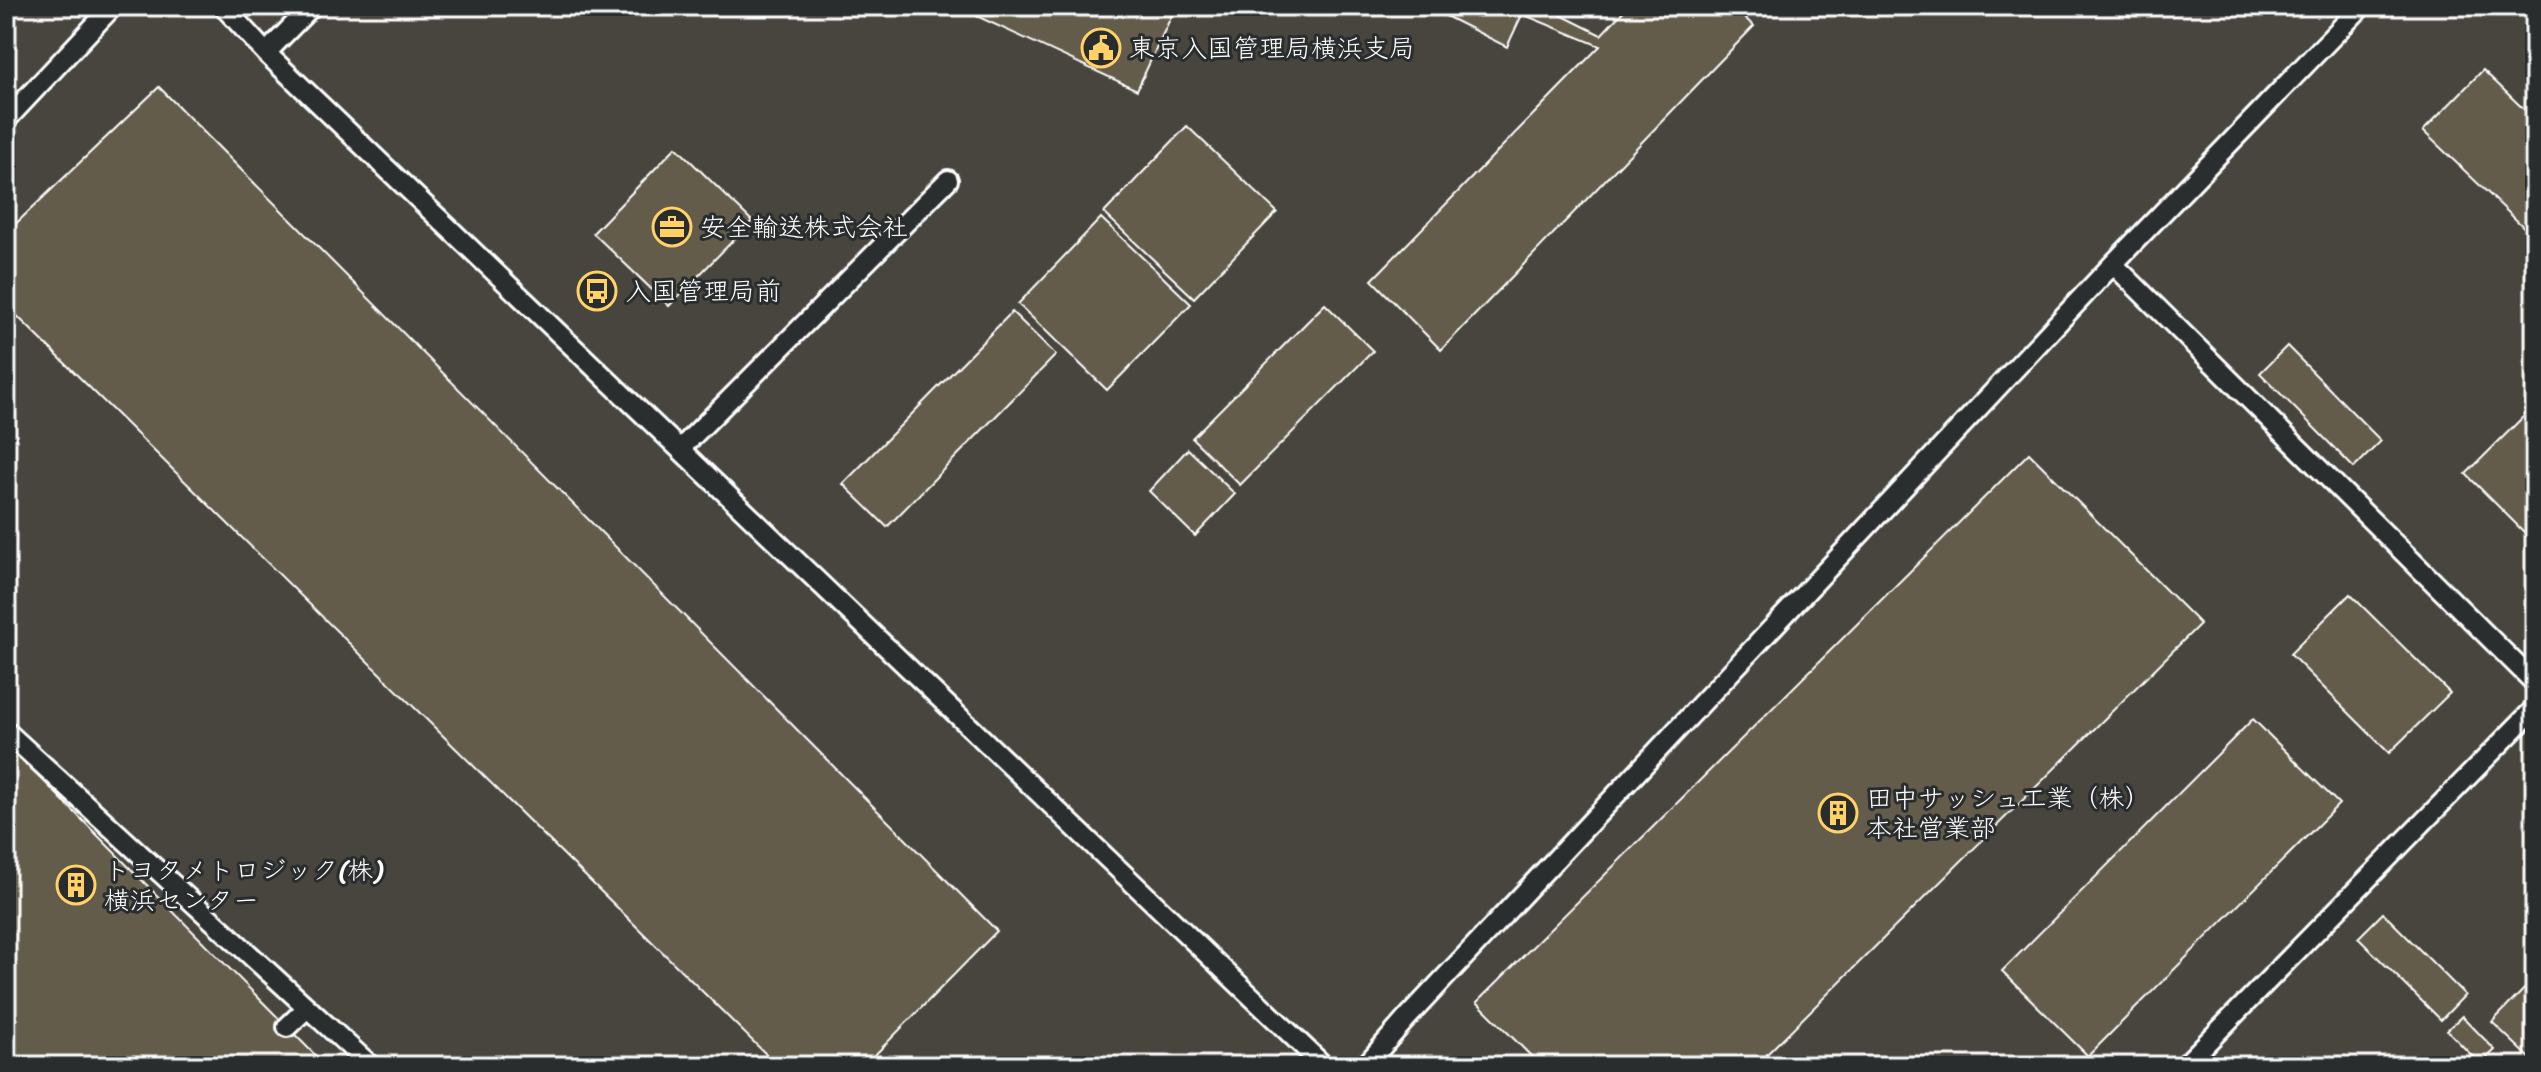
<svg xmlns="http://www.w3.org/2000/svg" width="2541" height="1072" font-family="Sriracha,'Klee One',sans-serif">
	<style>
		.built { fill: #47453d }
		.building { fill: #635c4b; stroke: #fff; stroke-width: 2 }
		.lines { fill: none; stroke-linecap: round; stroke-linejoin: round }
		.lane-casing { stroke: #fff; stroke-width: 24 }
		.lane { stroke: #2a2d2e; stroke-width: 18 }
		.labels { text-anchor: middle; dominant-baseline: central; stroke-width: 6; stroke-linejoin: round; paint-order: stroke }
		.poi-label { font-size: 26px; fill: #fff; stroke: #2a2d2e; text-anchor: start }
	</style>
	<rect width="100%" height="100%" fill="#3b3b37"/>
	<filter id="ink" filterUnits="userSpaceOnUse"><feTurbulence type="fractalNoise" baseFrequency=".0125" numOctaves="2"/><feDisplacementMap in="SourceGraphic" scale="16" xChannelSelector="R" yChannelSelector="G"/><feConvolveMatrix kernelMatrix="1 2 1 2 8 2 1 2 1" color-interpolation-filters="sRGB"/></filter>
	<g filter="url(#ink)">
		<path class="built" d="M 6,6 L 2535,6 L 2535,1066 L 6,1066 Z"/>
		<path class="building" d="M 955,6 L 1176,6 L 1137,90 Z
			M 1426,6 L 1526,6 L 1507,47 Z
			M 1526,6 L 1543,6 L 1601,35 L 1628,6 L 1731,6 L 1754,26 L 1441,350 L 1372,280 L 1600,46 L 1522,14 Z
			M 2483,70 L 2535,120 L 2535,238 L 2423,131 Z
			M 159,87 L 997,931 L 864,1066 L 778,1066 L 6,305 L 6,233 Z
			M 1187,126 L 1277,212 L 1194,298 L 1104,213 Z
			M 676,147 L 752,221 L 669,306 L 593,233 Z
			M 1101,218 L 1191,304 L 1107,390 L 1018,304 Z
			M 1325,304 L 1373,351 L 1240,485 L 1192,438 Z
			M 1012,312 L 1056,355 L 887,527 L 843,484 Z
			M 2287,346 L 2381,441 L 2354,468 L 2260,373 Z
			M 2535,405 L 2535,543 L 2466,474 Z
			M 1188,449 L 1235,494 L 1195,536 L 1149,491 Z
			M 2029,453 L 2200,624 L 1755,1066 L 1541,1066 L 1477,1002 Z
			M 2350,594 L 2450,693 L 2389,753 L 2290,654 Z
			M 2253,719 L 2339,804 L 2088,1056 L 2002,971 Z
			M 6,743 L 326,1066 L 6,1066 Z
			M 2383,913 L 2465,995 L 2441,1020 L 2358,938 Z
			M 2535,978 L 2535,1063 L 2492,1022 Z
			M 2462,1016 L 2495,1050 L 2480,1064 L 2447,1030 Z"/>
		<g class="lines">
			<g class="lane-casing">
				<path id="lane" d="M 223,6 L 266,53 L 1324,1066
					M 266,53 L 312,6
					M 6,120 L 113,6
					M 2113,264 L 2535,683
					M 680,449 L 948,180
					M 6,731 L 371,1066
					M 287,1027 L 307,1008
					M 1365,1066 L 1407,1018 L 2113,264 L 2362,6
					M 2184,1066 L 2535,708"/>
			</g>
			<use href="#lane" class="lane"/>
		</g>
	</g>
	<defs>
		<g id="civic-ring" transform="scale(2)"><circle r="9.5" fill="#2a2d2e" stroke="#ffd166" stroke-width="1.5"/><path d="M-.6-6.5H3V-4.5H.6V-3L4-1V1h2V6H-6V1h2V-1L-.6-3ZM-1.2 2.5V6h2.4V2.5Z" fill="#ffd166"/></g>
		<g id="office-ring" transform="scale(2)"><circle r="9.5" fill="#2a2d2e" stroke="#ffd166" stroke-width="1.5"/><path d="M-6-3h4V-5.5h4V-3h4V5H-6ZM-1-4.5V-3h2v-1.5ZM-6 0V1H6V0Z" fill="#ffd166"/></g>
		<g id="bus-ring" transform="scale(2)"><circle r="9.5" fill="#2a2d2e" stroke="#ffd166" stroke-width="1.5"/><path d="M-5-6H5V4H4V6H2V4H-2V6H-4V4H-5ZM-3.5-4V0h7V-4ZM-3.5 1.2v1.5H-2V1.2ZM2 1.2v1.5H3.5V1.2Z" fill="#ffd166"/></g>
		<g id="building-ring" transform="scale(2)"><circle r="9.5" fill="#2a2d2e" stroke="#ffd166" stroke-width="1.5"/><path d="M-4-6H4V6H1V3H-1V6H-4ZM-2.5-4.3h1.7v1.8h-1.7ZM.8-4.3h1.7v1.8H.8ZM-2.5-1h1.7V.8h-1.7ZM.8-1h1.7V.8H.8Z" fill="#ffd166"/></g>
	</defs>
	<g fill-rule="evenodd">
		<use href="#civic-ring" x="1101" y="48"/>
		<use href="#office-ring" x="672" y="227"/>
		<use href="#bus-ring" x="597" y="291"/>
		<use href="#building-ring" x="1838" y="813"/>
		<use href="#building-ring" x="76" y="885"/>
	</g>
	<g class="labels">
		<g class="poi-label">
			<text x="1129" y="48">東京入国管理局横浜支局</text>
			<text x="700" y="227">安全輸送株式会社</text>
			<text x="625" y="291">入国管理局前</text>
			<text x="1866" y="798">田中サッシュ工業（株）<tspan x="1866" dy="30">本社営業部</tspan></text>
			<text x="104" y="870">トヨタメトロジック(株)<tspan x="104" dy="30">横浜センター</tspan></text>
		</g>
	</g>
	<rect width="2541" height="1072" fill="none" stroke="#2a2d2e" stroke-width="32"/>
	<rect x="16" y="16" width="2509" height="1040" fill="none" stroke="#fff" stroke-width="3" filter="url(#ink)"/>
</svg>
